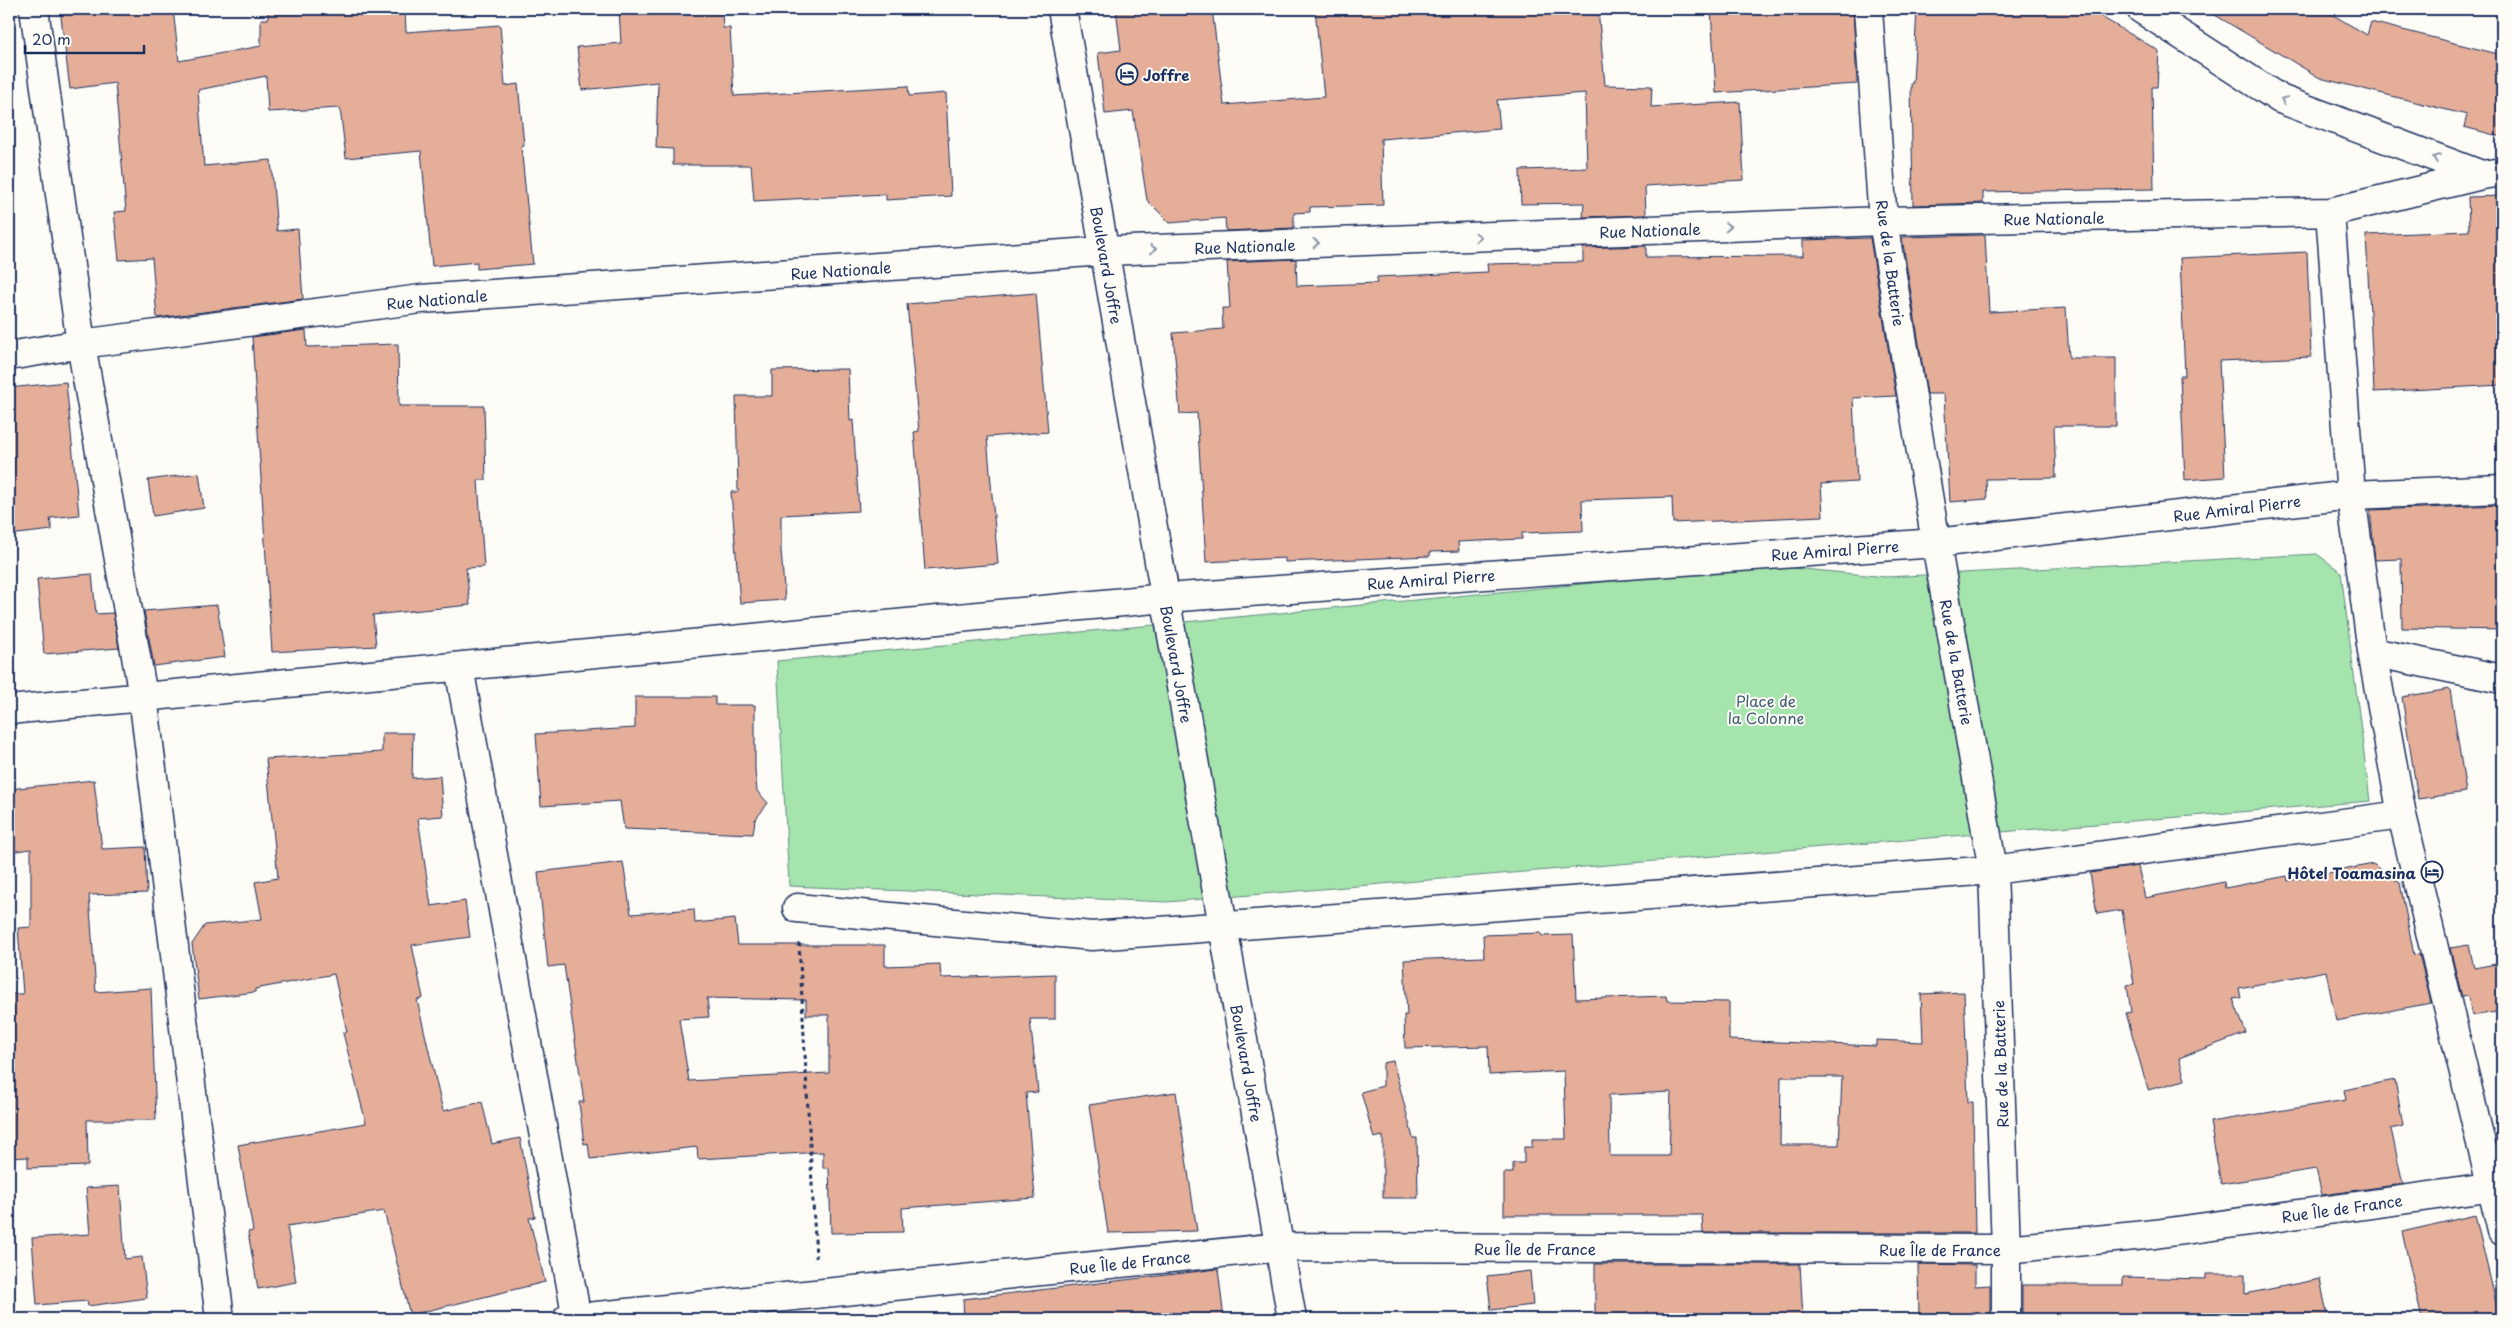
<svg xmlns="http://www.w3.org/2000/svg" width="2511" height="1328" font-family="'Playpen Sans',sans-serif">
	<style>
		.green { fill: #a5e4ac; stroke: #608a85 }
		.building { fill: #e4ae99; stroke: #1b2f5e; fill-rule: evenodd }
		.lines { fill: none; stroke-linecap: round; stroke-linejoin: round }
		.minor-casing { stroke: #1b2f5e; stroke-width: 31 }
		.path { stroke: #1b2f5e; stroke-width: 3; stroke-dasharray: 4 4; stroke-linecap: butt }
		.minor { stroke: #fdfcf7; stroke-width: 28 }
		.oneway { stroke: #8c96aa }
		.labels { text-anchor: middle; dominant-baseline: central; stroke-width: 4; stroke-linejoin: round; paint-order: stroke }
		.poi-label { font-size: 15px; font-weight: bold; fill: #1b2f5e; stroke: #fdfcf7; text-anchor: start }
		.street-label { font-size: 15px; fill: #1b2f5e; stroke: #fdfcf7 }
		.park-label { font-size: 15px; fill: #3e5c72; stroke: #fdfcf7 }
	</style>
	<rect width="100%" height="100%" fill="#fdfcf7"/>
	<filter id="ink" filterUnits="userSpaceOnUse"><feTurbulence type="fractalNoise" baseFrequency=".02" numOctaves="2"/><feDisplacementMap in="SourceGraphic" scale="10" xChannelSelector="R" yChannelSelector="G"/><feConvolveMatrix kernelMatrix="1 2 1 2 8 2 1 2 1" color-interpolation-filters="sRGB"/></filter>
	<g filter="url(#ink)">
		<path class="green" d="M 2317,554 L 2341,572 L 2370,801 L 1167,902 L 789,886 L 777,661 L 1771,566 L 1887,577 Z"/>
		<path class="building" d="M 60,9 L 173,9 L 179,61 L 261,46 L 261,19 L 268,19 L 268,9 L 405,9 L 406,32 L 500,25 L 505,86 L 518,84 L 524,145 L 521,146 L 533,264 L 477,269 L 477,262 L 432,266 L 421,151 L 346,158 L 340,108 L 268,112 L 266,76 L 198,90 L 204,166 L 271,160 L 277,231 L 298,229 L 303,299 L 157,318 L 152,258 L 119,260 L 114,212 L 126,211 L 115,83 L 70,89 Z
			M 619,9 L 722,9 L 723,28 L 730,28 L 734,96 L 908,86 L 909,96 L 946,93 L 951,196 L 886,200 L 886,194 L 754,201 L 751,165 L 673,165 L 673,149 L 656,148 L 658,82 L 582,90 L 577,47 L 621,43 Z
			M 1116,9 L 1212,9 L 1224,105 L 1324,97 L 1315,9 L 1598,9 L 1605,85 L 1652,86 L 1651,107 L 1740,102 L 1744,180 L 1645,186 L 1646,215 L 1583,217 L 1584,203 L 1521,204 L 1520,170 L 1587,168 L 1585,93 L 1497,100 L 1500,129 L 1381,139 L 1383,205 L 1310,207 L 1310,212 L 1294,213 L 1294,228 L 1226,231 L 1225,218 L 1170,223 L 1147,200 L 1133,111 L 1105,114 L 1098,53 L 1121,50 Z
			M 1711,9 L 1853,9 L 1857,84 L 1716,93 Z
			M 1917,9 L 2088,9 L 2159,51 L 2157,87 L 2152,87 L 2154,189 L 1983,192 L 1983,203 L 1913,205 L 1911,83 L 1913,83 Z
			M 2205,9 L 2323,9 L 2367,35 L 2371,22 L 2502,55 L 2502,137 L 2464,127 L 2467,115 L 2320,78 Z
			M 2502,196 L 2502,385 L 2374,392 L 2366,235 L 2469,231 L 2468,197 Z
			M 1985,235 L 1989,312 L 2066,308 L 2069,358 L 2116,358 L 2116,426 L 2054,426 L 2056,478 L 1986,479 L 1987,499 L 1950,502 L 1944,394 L 1927,394 L 1902,237 Z
			M 1870,238 L 1896,396 L 1853,398 L 1857,482 L 1821,484 L 1823,516 L 1673,523 L 1672,497 L 1582,500 L 1583,531 L 1522,533 L 1522,539 L 1458,542 L 1459,551 L 1430,552 L 1430,556 L 1285,562 L 1285,558 L 1206,562 L 1197,413 L 1180,414 L 1173,333 L 1223,329 L 1222,308 L 1230,308 L 1227,262 L 1296,259 L 1297,286 L 1377,283 L 1377,277 L 1488,272 L 1487,264 L 1583,262 L 1583,248 L 1646,246 L 1646,257 L 1803,256 L 1803,240 Z
			M 2307,252 L 2311,357 L 2219,361 L 2225,477 L 2185,480 L 2180,376 L 2185,376 L 2180,258 Z
			M 1036,293 L 1048,432 L 987,437 L 998,564 L 925,570 L 914,432 L 919,431 L 907,304 Z
			M 306,330 L 307,347 L 398,344 L 399,406 L 484,406 L 486,480 L 478,480 L 484,567 L 466,568 L 470,605 L 373,615 L 376,646 L 272,652 L 252,337 Z
			M 848,369 L 850,421 L 853,420 L 859,511 L 781,515 L 781,550 L 785,600 L 740,603 L 731,492 L 738,492 L 736,396 L 772,396 L 772,370 Z
			M 66,382 L 79,515 L 50,518 L 52,530 L 9,535 L 9,388 Z
			M 199,473 L 204,508 L 153,516 L 148,480 Z
			M 2502,505 L 2502,630 L 2402,628 L 2401,559 L 2375,560 L 2370,510 Z
			M 92,574 L 96,614 L 113,613 L 119,648 L 44,654 L 37,579 Z
			M 217,605 L 225,657 L 154,666 L 144,611 Z
			M 2450,689 L 2466,792 L 2418,799 L 2402,697 Z
			M 635,697 L 715,697 L 715,705 L 755,705 L 755,770 L 757,791 L 768,803 L 755,820 L 753,834 L 624,829 L 620,801 L 541,806 L 536,734 L 635,728 Z
			M 382,733 L 413,733 L 412,778 L 440,776 L 443,816 L 418,818 L 431,906 L 465,901 L 470,937 L 412,945 L 423,998 L 417,1000 L 443,1111 L 482,1102 L 492,1144 L 520,1138 L 535,1217 L 529,1218 L 545,1282 L 410,1315 L 384,1211 L 287,1226 L 296,1282 L 258,1289 L 248,1232 L 253,1231 L 238,1145 L 366,1123 L 343,1033 L 347,1032 L 334,974 L 255,989 L 255,992 L 199,999 L 192,944 L 205,925 L 262,919 L 255,882 L 278,878 L 266,759 L 382,752 Z
			M 94,780 L 102,849 L 145,847 L 147,893 L 89,895 L 96,992 L 151,988 L 156,1120 L 87,1120 L 88,1166 L 28,1168 L 28,1157 L 9,1158 L 9,1026 L 14,1026 L 12,994 L 23,994 L 18,928 L 31,927 L 31,849 L 9,852 L 9,789 Z
			M 623,862 L 631,914 L 694,909 L 695,923 L 735,919 L 738,945 L 885,945 L 885,966 L 940,964 L 941,978 L 1055,974 L 1055,1019 L 1030,1019 L 1038,1092 L 1026,1093 L 1035,1198 L 902,1208 L 903,1232 L 831,1233 L 829,1168 L 823,1168 L 823,1152 L 698,1159 L 697,1147 L 590,1159 L 588,1143 L 584,1144 L 579,1102 L 584,1102 L 564,965 L 548,967 L 538,872 ZM 707,998 L 806,1000 L 806,1015 L 829,1015 L 829,1073 L 689,1081 L 679,1019 L 709,1017 Z
			M 2373,864 L 2400,883 L 2414,955 L 2419,954 L 2431,1003 L 2336,1021 L 2326,971 L 2239,988 L 2241,998 L 2233,999 L 2246,1033 L 2179,1058 L 2185,1080 L 2148,1090 L 2126,1013 L 2131,1012 L 2127,985 L 2134,984 L 2122,910 L 2097,914 L 2090,873 L 2138,866 L 2145,898 L 2224,882 L 2225,888 L 2287,876 L 2288,881 Z
			M 1541,933 L 1542,936 L 1573,935 L 1576,999 L 1666,996 L 1667,1001 L 1729,1002 L 1729,1040 L 1876,1046 L 1876,1040 L 1923,1042 L 1921,994 L 1964,992 L 1968,1102 L 1973,1102 L 1975,1233 L 1703,1233 L 1702,1215 L 1504,1215 L 1504,1173 L 1513,1173 L 1513,1163 L 1524,1163 L 1524,1147 L 1532,1147 L 1532,1139 L 1566,1139 L 1564,1071 L 1489,1075 L 1488,1046 L 1405,1048 L 1404,1015 L 1407,1015 L 1404,960 L 1484,957 L 1483,935 ZM 1781,1077 L 1842,1077 L 1839,1145 L 1780,1145 ZM 1671,1092 L 1669,1156 L 1610,1156 L 1609,1095 Z
			M 2469,945 L 2474,968 L 2496,964 L 2502,996 L 2502,1011 L 2472,1016 L 2468,996 L 2462,997 L 2450,948 Z
			M 1393,1061 L 1413,1138 L 1417,1138 L 1418,1198 L 1383,1198 L 1383,1136 L 1374,1138 L 1361,1092 L 1383,1086 L 1383,1063 Z
			M 2395,1080 L 2403,1126 L 2391,1129 L 2403,1184 L 2322,1195 L 2316,1169 L 2221,1184 L 2210,1122 L 2346,1100 L 2344,1090 Z
			M 1176,1092 L 1197,1231 L 1108,1233 L 1089,1105 Z
			M 120,1186 L 125,1259 L 142,1257 L 147,1298 L 88,1306 L 87,1301 L 37,1305 L 32,1238 L 90,1234 L 86,1188 Z
			M 2475,1215 L 2500,1319 L 2422,1319 L 2402,1232 Z
			M 1595,1264 L 1800,1264 L 1803,1319 L 1595,1319 Z
			M 1918,1264 L 1975,1265 L 1975,1286 L 1990,1285 L 1990,1319 L 1919,1319 Z
			M 1218,1269 L 1224,1319 L 964,1319 L 963,1299 Z
			M 1530,1271 L 1533,1305 L 1491,1310 L 1487,1276 Z
			M 2206,1274 L 2245,1274 L 2245,1294 L 2320,1279 L 2328,1319 L 2022,1319 L 2022,1285 L 2123,1285 L 2123,1277 L 2206,1279 Z"/>
		<g class="lines">
			<g class="minor-casing">
				<path id="minor" d="M 34,9 L 81,344 L 143,696 L 220,1319
					M 1062,9 L 1292,1319
					M 1868,9 L 1883,221 L 1936,543 L 1993,870 L 2006,1249 L 2006,1319
					M 2141,9 L 2280,99 L 2482,175
					M 2330,212 L 2351,495 L 2372,652 L 2402,815 L 2502,1231
					M 9,356 L 81,344 L 421,299 L 1105,251 L 1883,221 L 2330,212 L 2482,175 L 2502,172
					M 2372,652 L 2502,679
					M 459,667 L 577,1319
					M 9,710 L 1165,598 L 1936,543 L 2351,495 L 2502,489
					M 797,908 L 1092,936 L 1993,870 L 2402,815
					M 567,1319 L 1280,1247 L 2006,1249 L 2155,1234 L 2502,1186"/>
			</g>
			<path class="path" d="M 799,943 L 816,1258"/>
			<use href="#minor" class="minor"/>
		</g>
		<defs><path id="oneway-chevron" d="M-2-3.5L2.5 0L-2 3.5" fill="none" stroke-width="1.6" stroke-linecap="round" stroke-linejoin="round" transform="scale(1.25)"/></defs>
		<g class="oneway">
			<use href="#oneway-chevron" transform="translate(2284 100) rotate(-156)"/>
			<use href="#oneway-chevron" transform="translate(2436 158) rotate(-159)"/>
			<use href="#oneway-chevron" transform="translate(1728 227) rotate(-2)"/>
			<use href="#oneway-chevron" transform="translate(1478 237) rotate(-2)"/>
			<use href="#oneway-chevron" transform="translate(1316 243) rotate(-2)"/>
			<use href="#oneway-chevron" transform="translate(1153 249) rotate(-2)"/>
		</g>
	</g>
	<defs>
		<g id="hotel-ring" transform="scale(1.125)"><circle r="9.5" fill="#fdfcf7" stroke="#1b2f5e" stroke-width="1.5"/><path d="M-6-4.5h1.5V1H6V5H4.5V3h-9V5H-6ZM-4 0a1.8 1.8 0 1 1 3.6 0ZM.5 0V-2.5h3Q6-2.5 6 0Z" fill="#1b2f5e"/></g>
	</defs>
	<g fill-rule="evenodd">
		<use href="#hotel-ring" x="1127" y="74"/>
		<use href="#hotel-ring" x="2432" y="872"/>
	</g>
	<g class="labels">
		<g class="poi-label">
			<text x="1143" y="74">Joffre</text>
			<text x="2416" y="872" text-anchor="end">Hôtel Toamasina</text>
		</g>
		<g class="street-label">
			<text transform="translate(2054 218) rotate(-1)">Rue Nationale</text>
			<text transform="translate(1650 230) rotate(-2)">Rue Nationale</text>
			<text transform="translate(1245 246) rotate(-2)">Rue Nationale</text>
			<text transform="translate(1891 263) rotate(82)">Rue de la Batterie</text>
			<text transform="translate(1107 265) rotate(80)">Boulevard Joffre</text>
			<text transform="translate(841 270) rotate(-4)">Rue Nationale</text>
			<text transform="translate(437 299) rotate(-5)">Rue Nationale</text>
			<text transform="translate(2237 508) rotate(-7)">Rue Amiral Pierre</text>
			<text transform="translate(1835 550) rotate(-4)">Rue Amiral Pierre</text>
			<text transform="translate(1431 579) rotate(-4)">Rue Amiral Pierre</text>
			<text transform="translate(1957 662) rotate(80)">Rue de la Batterie</text>
			<text transform="translate(1177 664) rotate(80)">Boulevard Joffre</text>
			<text transform="translate(1247 1063) rotate(80)">Boulevard Joffre</text>
			<text transform="translate(2000 1064) rotate(-92)">Rue de la Batterie</text>
			<text transform="translate(2342 1208) rotate(-8)">Rue Île de France</text>
			<text x="1535" y="1248">Rue Île de France</text>
			<text x="1940" y="1249">Rue Île de France</text>
			<text transform="translate(1130 1262) rotate(-6)">Rue Île de France</text>
		</g>
		<g class="park-label">
			<text x="1766" y="700">Place de<tspan x="1766" dy="17">la Colonne</tspan></text>
		</g>
	</g>
	<rect width="2511" height="1328" fill="none" stroke="#fdfcf7" stroke-width="30"/>
	<rect x="15" y="15" width="2481" height="1298" fill="none" stroke="#1b2f5e" stroke-width="2" filter="url(#ink)"/>
	<path d="M25 45v8h119v-8" fill="none" stroke="#1b2f5e" stroke-width="2.5"/>
	<text x="32" y="45" font-size="15" fill="#1b2f5e" stroke="#fdfcf7" stroke-width="4" paint-order="stroke">20 m</text>
</svg>
